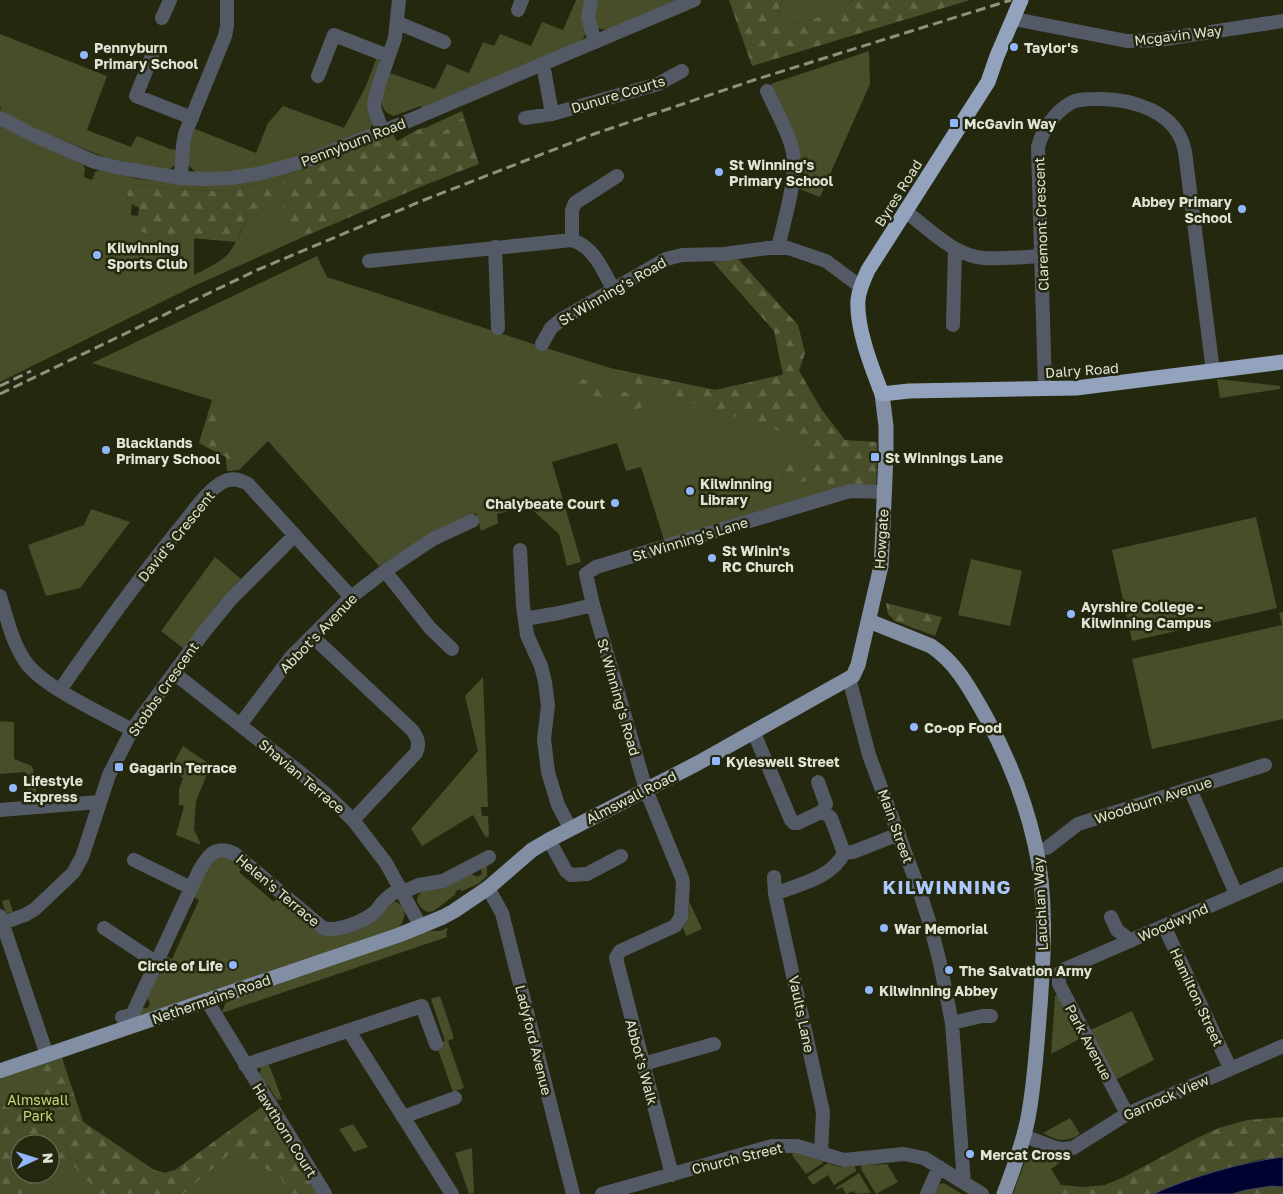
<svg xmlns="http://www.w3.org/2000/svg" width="1283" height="1194" font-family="'Golos Text',sans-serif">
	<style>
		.green { fill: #474e29; fill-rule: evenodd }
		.forest { fill: url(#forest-firs) }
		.water { fill: #000330; stroke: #434661 }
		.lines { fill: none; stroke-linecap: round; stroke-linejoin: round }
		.minor { stroke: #545a65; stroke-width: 14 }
		.major { stroke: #828ea4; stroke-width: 15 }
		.highway { stroke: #94a3bd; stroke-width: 15 }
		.rail { stroke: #8d917e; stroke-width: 3; stroke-dasharray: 10 5; stroke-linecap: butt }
		.poi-dot { fill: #91b8fd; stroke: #24280f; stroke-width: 2 }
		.labels { text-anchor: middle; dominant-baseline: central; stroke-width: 5; stroke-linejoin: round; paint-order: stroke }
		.street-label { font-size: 14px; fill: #e0e4d4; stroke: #24280f }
		.poi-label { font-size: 14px; font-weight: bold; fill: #e0e4d4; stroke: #24280f; text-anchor: start }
		.park-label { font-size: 14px; fill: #c6d777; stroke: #24280f }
		.district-label { font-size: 19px; font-weight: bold; letter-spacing: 1px; fill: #aac8fc; stroke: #24280f }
	</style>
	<defs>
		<pattern id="forest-firs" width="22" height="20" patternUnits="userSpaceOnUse" patternTransform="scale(1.25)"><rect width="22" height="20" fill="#474e29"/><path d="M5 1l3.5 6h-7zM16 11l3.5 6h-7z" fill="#616747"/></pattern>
	</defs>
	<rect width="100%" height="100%" fill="#24280f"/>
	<path class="green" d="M 576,0 L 585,0 L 585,35 L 582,40 L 422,109 L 421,106 L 394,116 C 373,110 384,87 387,72 L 435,89 L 447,64 L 469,73 L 483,42 L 494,46 L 500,34 L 531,46 L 542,22 L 563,30 Z
		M 596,0 L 680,0 L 606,30 L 600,29 L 595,25 L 593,12 Z
		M 782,0 L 853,0 L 816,18 L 796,23 L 780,20 L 778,12 Z
		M 0,34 L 107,76 L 87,130 L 131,147 L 137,136 L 170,149 L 178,150 L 175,165 L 168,170 L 109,159 L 23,124 L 0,110 L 1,107 L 0,106 Z
		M 869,51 L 870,84 L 820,197 L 797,188 C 799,177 802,167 800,157 C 797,137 779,103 771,84 Z
		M 377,57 L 381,64 L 372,126 L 367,132 L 285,162 L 238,171 L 197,173 L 188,165 L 188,147 L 193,128 L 256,153 L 268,123 L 283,106 L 344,128 L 366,86 Z
		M 462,111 L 464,117 L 441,133 L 427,127 Z
		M 0,126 L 82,163 L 85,168 L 84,177 L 92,180 L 95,172 L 99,170 L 138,179 L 193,185 L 269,178 L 294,171 L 291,227 L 301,238 L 194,286 L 0,382 ZM 134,184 L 173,189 L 222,191 L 257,185 C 250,208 244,234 228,254 C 220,263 205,269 194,275 L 194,223 L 131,215 L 132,203 L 127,201 L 128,194 L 127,187 Z
		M 317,256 L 327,277 L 549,349 L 614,369 L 715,390 L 799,371 L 821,409 L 845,441 L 877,442 L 876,489 L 665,543 L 641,467 L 626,471 L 617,443 L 552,462 L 581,562 L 567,566 L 559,534 L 528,506 L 497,514 L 498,523 L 481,531 L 476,513 L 434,533 L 379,566 L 268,441 L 239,470 L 227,471 L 226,457 L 199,443 L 212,400 L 92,363 Z
		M 1217,379 L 1280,386 L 1280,389 L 1220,398 Z
		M 91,509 L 130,522 L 80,588 L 46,596 L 28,545 L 84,525 Z
		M 1256,517 L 1277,608 L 1132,641 L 1112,550 Z
		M 215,557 L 241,579 L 219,602 L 184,649 L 161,631 Z
		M 971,559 L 1022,571 L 1010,626 L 958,615 Z
		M 1283,612 L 1283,719 L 1152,749 L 1132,659 L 1282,625 L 1279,613 Z
		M 483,677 L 488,807 L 481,807 L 482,816 L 488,816 L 489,835 L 486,838 L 473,815 L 422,846 L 411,829 L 478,751 L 465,696 Z
		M 0,721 L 14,722 L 14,759 L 32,766 L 33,769 L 37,796 L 28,797 L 25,772 L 0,774 Z
		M 183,746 L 211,765 L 196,801 L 194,829 L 201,845 L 176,835 L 184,806 L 179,805 L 179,789 L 183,778 L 170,770 Z
		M 220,857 L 228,857 L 244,867 L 239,872 L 274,902 L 279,896 L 319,931 L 392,901 C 408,904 407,919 398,928 L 136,1017 L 142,1008 L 148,1008 L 150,1003 L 146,996 L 165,956 L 172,959 L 199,900 L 192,896 L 208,863 Z
		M 487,863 L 487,876 L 478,884 L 462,891 L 460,889 L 455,892 L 456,894 L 434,911 L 427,912 C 393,891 456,877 470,873 L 477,877 L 482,874 L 481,868 Z
		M 9,899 L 13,912 L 6,913 L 2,901 Z
		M 689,901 L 702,929 L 686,936 L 683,928 L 688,917 Z
		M 447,928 L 448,929 L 446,932 L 447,937 L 222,1013 L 225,1004 L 230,1001 L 230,998 L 430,931 L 440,931 Z
		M 1058,994 L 1081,1038 L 1051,1054 L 1055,996 Z
		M 440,996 L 454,1038 L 448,1041 L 464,1088 L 453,1092 L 436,1044 L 445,1041 L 431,999 Z
		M 1132,1011 L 1154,1060 L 1115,1080 L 1088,1031 Z
		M 62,1058 L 83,1122 L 154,1170 L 165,1173 L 175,1170 L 262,1107 L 317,1194 L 0,1194 L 0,1079 ZM 20,1144 L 50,1144 L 50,1174 L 20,1174 Z
		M 268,1062 L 282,1099 L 277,1100 L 268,1085 L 263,1083 L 259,1075 L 261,1070 L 259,1066 Z
		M 1070,1118 L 1080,1134 C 1066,1143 1057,1141 1043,1133 Z
		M 353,1124 L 368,1147 L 354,1152 L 339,1129 Z
		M 472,1148 L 474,1193 L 469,1194 L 455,1153 Z
		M 1037,1151 L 1057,1157 L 1066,1158 L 1051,1169 L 1061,1185 L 1055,1194 L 1013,1194 L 1027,1156 Z
		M 793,1153 L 797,1153 L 823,1161 L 823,1163 L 806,1174 L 792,1155 Z
		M 828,1163 L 840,1167 L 855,1166 L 856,1171 L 834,1185 L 828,1175 L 813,1185 L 807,1177 Z
		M 887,1164 L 898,1182 L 876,1194 L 861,1169 L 861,1165 Z
		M 859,1173 L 871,1193 L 856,1194 L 854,1191 L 846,1194 L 842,1187 L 837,1190 L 836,1188 Z
		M 944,1183 L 962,1194 L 934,1194 L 939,1184 Z"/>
	<path class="forest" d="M 729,0 L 782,0 L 778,12 L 780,20 L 796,23 L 816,18 L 853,0 L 970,0 L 752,66 Z
		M 464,117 L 479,164 L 420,187 L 301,238 L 290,226 L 282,201 L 283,185 L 287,176 L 294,172 L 321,163 L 393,134 L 397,141 C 412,134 427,119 441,133 Z
		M 134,184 L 173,189 L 222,191 L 257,185 L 268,189 L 272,195 C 266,207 261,213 248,216 L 236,242 L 169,236 L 141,232 L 137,226 L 139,208 L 127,201 L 128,194 L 125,192 L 127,186 Z
		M 738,259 L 798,325 L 805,353 L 799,371 L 821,409 L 845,440 L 877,442 L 876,489 L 836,491 C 834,489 830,485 827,483 C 807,474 788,493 770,472 L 774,463 L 789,458 L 800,461 L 810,461 L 815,456 L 782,432 L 671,396 L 621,378 L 614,369 L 715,390 L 783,375 L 774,331 L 713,262 Z
		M 561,373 L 623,391 L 642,401 L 644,406 L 634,411 L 568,386 L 561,378 Z
		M 213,400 L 216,404 L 218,420 L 233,464 L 234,470 L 227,471 L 226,457 L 199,443 Z
		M 886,603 L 942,617 L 935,636 L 895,621 L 888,614 Z
		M 62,1058 L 83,1122 L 154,1170 L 165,1173 L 175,1170 L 262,1107 L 317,1194 L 292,1194 L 280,1177 L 249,1159 L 228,1155 L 183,1194 L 100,1194 L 69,1161 L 56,1164 L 50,1168 L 50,1144 L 20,1144 L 20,1174 L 42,1174 L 21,1194 L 8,1194 L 4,1192 L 3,1194 L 0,1194 L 0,1103 L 18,1095 L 27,1100 C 34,1097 35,1095 38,1088 L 47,1085 L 40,1066 Z
		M 1283,1117 L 1283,1157 L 1257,1160 L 1185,1182 L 1153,1194 L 1055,1194 L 1061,1185 L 1083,1187 L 1105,1185 L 1124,1177 L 1197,1138 L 1219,1128 L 1247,1120 Z
		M 1272,1186 L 1283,1187 L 1283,1194 L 1232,1194 L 1246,1190 Z"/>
	<path class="water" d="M 1283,1157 L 1283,1187 L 1272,1186 L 1246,1190 L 1232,1194 L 1153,1194 C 1191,1177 1242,1162 1283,1157 Z"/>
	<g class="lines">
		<path class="minor" d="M 591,0 L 588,17 L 595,42
			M 518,10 L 522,0
			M 162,18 L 170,0
			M 1014,19 L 1127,41 L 1158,40 L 1283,21
			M 398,23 L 444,42
			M 152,56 L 136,96 L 192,118
			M 543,64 L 552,114
			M 318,76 L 334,35 L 388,56
			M 767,91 C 775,109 787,129 792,148 C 799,175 784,220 778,248
			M 0,118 L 33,135 L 95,162 L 120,168 L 181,178 L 206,179 L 231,178 L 262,173 L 309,160 L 401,124 L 694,0
			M 525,118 L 552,114 L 658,84 L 682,71
			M 383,132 L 375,111 L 374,104 L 379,84 L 395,38 L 399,0
			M 181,178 L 183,145 L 185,134 L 225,36 L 227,26 L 227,0
			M 905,211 C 928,228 954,256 984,258 C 1004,259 1024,257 1043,256
			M 572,240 L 572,210 L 575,203 L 617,176
			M 495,247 L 498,328
			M 369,261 L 572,240 C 594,247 603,270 613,289
			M 953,325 L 955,249
			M 542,344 L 551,328 L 562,319 L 666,259 L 682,255 L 724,254 L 768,248 L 788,248 L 826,261 L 861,287
			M 1045,389 L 1038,147 C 1042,131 1054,113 1069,104 C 1076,99 1086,99 1095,99 C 1131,98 1178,111 1185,152 L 1213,371
			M 520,550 L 523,606 L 527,635 L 541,666 L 545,682 L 548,706 L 544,739 L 548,772 L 558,805 L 570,828
			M 385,571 L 433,539 L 472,521
			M 0,596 C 7,618 12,642 25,661 C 42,687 104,714 132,730
			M 525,619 L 559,613 L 593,605
			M 312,636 L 412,730 C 418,738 420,744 416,753 L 353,820
			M 174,673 L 297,770 L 327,795 L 353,820 L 386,863 L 421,927
			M 849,678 L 869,755 L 918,887 L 930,924 L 940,963 L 952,1023 L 964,1183
			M 60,690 C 98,635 137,581 179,529 C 191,515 207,490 223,482 C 232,477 241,480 248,484 L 351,597
			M 240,725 L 291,657 L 351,597 L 385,571 L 430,628 L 452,649
			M 754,733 L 791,820 L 794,823 L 798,823 L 823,811 L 826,804 L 818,782
			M 1190,789 L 1236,894
			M 0,810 L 99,802
			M 549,840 L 566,871 L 571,875 L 587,874 L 621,856
			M 1047,848 L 1078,824 L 1265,765
			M 844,853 L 853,852 L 899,834
			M 134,860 L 191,888
			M 774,877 L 775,894 L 823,1112 L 821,1152
			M 488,888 L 502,913 L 573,1194
			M 403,892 L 419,885 L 443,881 L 489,857
			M 775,894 C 799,884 832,878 844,853 L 831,818 L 823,811
			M 0,916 L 47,1055
			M 1111,917 L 1117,930 L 1131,941
			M 0,924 L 25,915 L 35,909 L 73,873 L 82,857 L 109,775 L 132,730 L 204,632 L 231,599 L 295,535
			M 1164,926 L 1230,1068
			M 104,928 L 157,963
			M 207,1001 L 325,1194
			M 122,1017 L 132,1015 L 199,871 C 208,855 216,844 235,854 L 323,928 C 338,932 363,922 375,912 C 379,908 381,903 385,900 C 390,895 395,892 401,888
			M 952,1023 L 982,1016 L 991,1016
			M 349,1031 L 452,1194
			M 643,1064 L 714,1044
			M 245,1065 L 422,1006 L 436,1044
			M 1127,1114 L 1059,984 L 1059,974 L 1063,970 L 1283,874
			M 403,1117 L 455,1098
			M 1024,1136 L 1056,1148 L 1062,1149 L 1073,1148 L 1127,1114 L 1283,1046
			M 672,1175 L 616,958 L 620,951 L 675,926 L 681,917 L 683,883 L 682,878 L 646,790 L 593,605 L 586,574 L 596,567 L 850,491 L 885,492
			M 602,1194 L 772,1146 L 797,1146 L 844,1160 L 904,1154 L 924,1158 L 982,1194
			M 927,1194 L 939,1167"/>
		<path class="major" d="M 869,621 L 931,646 C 957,663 971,691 986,717 C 1008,757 1025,800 1035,844 C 1047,896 1044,952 1040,1006 C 1037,1043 1035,1081 1028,1118 C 1023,1144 1013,1170 1004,1194
			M 0,1071 L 399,935 L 443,917 L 454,911 L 488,888 L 532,850 L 549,840 L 698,763 L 853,676 L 858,665 L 881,566 L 882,548 L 886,454 L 886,426 L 882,394"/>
		<path class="highway" d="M 1021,0 L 997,56 L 988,82 L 868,270 C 864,279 859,289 858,300 C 856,328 872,368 882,394 L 909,391 L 1076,388 L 1283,362"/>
		<path class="rail" d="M 0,386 L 31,371
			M 0,394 L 257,270 L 424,200 L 594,134 L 754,80 L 1011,0"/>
	</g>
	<g class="poi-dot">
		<circle cx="1014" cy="47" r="5"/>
		<circle cx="84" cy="55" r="5"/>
		<rect x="949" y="118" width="10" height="10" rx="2.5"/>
		<circle cx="719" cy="172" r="5"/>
		<circle cx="1242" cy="209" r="5"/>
		<circle cx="97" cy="255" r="5"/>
		<circle cx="106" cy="450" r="5"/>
		<rect x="870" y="452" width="10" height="10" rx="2.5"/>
		<circle cx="690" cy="491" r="5"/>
		<circle cx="615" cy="503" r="5"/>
		<circle cx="712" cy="558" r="5"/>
		<circle cx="1071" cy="614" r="5"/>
		<circle cx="914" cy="727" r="5"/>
		<rect x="711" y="756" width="10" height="10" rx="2.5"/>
		<rect x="114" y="762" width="10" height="10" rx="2.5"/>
		<circle cx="13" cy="788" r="5"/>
		<circle cx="884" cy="928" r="5"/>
		<circle cx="233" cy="965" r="5"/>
		<circle cx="949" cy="970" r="5"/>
		<circle cx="869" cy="990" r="5"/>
		<circle cx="970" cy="1154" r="5"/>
	</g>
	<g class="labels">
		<g class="street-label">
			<text transform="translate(1178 35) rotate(-7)">Mcgavin Way</text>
			<text transform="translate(618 94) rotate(-17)">Dunure Courts</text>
			<text transform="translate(353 142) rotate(-21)">Pennyburn Road</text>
			<text transform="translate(898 193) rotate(-58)">Byres Road</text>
			<text transform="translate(1041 224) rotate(-92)">Claremont Crescent</text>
			<text transform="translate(612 291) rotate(-30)">St Winning's Road</text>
			<text transform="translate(1082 370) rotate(-4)">Dalry Road</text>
			<text transform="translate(176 536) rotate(-51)">David's Crescent</text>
			<text transform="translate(690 539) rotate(-17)">St Winning's Lane</text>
			<text transform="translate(881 539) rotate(-86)">Howgate</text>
			<text transform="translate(318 633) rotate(-46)">Abbot's Avenue</text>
			<text transform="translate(163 689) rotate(-55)">Stobbs Crescent</text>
			<text transform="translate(619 697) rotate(74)">St Winning's Road</text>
			<text transform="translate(302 776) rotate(40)">Shavian Terrace</text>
			<text transform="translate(631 797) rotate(-27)">Almswall Road</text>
			<text transform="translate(1153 800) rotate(-18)">Woodburn Avenue</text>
			<text transform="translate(896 826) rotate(70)">Main Street</text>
			<text transform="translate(278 890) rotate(40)">Helen's Terrace</text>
			<text transform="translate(1040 904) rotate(-93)">Lauchlan Way</text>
			<text transform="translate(1173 922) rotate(-24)">Woodwynd</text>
			<text transform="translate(1197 997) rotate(65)">Hamilton Street</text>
			<text transform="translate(211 999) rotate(-19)">Nethermains Road</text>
			<text transform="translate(802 1014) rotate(78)">Vaults Lane</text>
			<text transform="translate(534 1040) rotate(76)">Ladyford Avenue</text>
			<text transform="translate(1089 1042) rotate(62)">Park Avenue</text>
			<text transform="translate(642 1062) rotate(75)">Abbot's Walk</text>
			<text transform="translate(1166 1097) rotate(-24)">Garnock View</text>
			<text transform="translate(285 1130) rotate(58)">Hawthorn Court</text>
			<text transform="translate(737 1158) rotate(-14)">Church Street</text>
		</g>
		<g class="poi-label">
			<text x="94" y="47">Pennyburn<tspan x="94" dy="16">Primary School</tspan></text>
			<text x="1024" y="47">Taylor's</text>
			<text x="964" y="123">McGavin Way</text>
			<text x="729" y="164">St Winning's<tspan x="729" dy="16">Primary School</tspan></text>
			<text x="1232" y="201" text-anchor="end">Abbey Primary<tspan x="1232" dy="16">School</tspan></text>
			<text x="107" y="247">Kilwinning<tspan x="107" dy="16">Sports Club</tspan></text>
			<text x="116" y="442">Blacklands<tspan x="116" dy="16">Primary School</tspan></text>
			<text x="885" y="457">St Winnings Lane</text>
			<text x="700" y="483">Kilwinning<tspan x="700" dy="16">Library</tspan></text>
			<text x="605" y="503" text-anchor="end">Chalybeate Court</text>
			<text x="722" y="550">St Winin's<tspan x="722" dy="16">RC Church</tspan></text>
			<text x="1081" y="606">Ayrshire College -<tspan x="1081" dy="16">Kilwinning Campus</tspan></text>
			<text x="924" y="727">Co-op Food</text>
			<text x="726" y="761">Kyleswell Street</text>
			<text x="129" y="767">Gagarin Terrace</text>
			<text x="23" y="780">Lifestyle<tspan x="23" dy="16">Express</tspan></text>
			<text x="894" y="928">War Memorial</text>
			<text x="223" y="965" text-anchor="end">Circle of Life</text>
			<text x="959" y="970">The Salvation Army</text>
			<text x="879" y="990">Kilwinning Abbey</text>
			<text x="980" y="1154">Mercat Cross</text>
		</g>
		<g class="park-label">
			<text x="38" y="1099">Almswall<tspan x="38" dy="16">Park</tspan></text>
		</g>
		<g class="district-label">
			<text x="947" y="886">KILWINNING</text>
		</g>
	</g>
	<g transform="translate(35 1159) rotate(86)"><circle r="24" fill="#24280f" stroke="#6f735e"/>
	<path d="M0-4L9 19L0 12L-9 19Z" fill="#91b8fd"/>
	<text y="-8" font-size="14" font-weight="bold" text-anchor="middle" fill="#e0e4d4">N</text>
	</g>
</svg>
